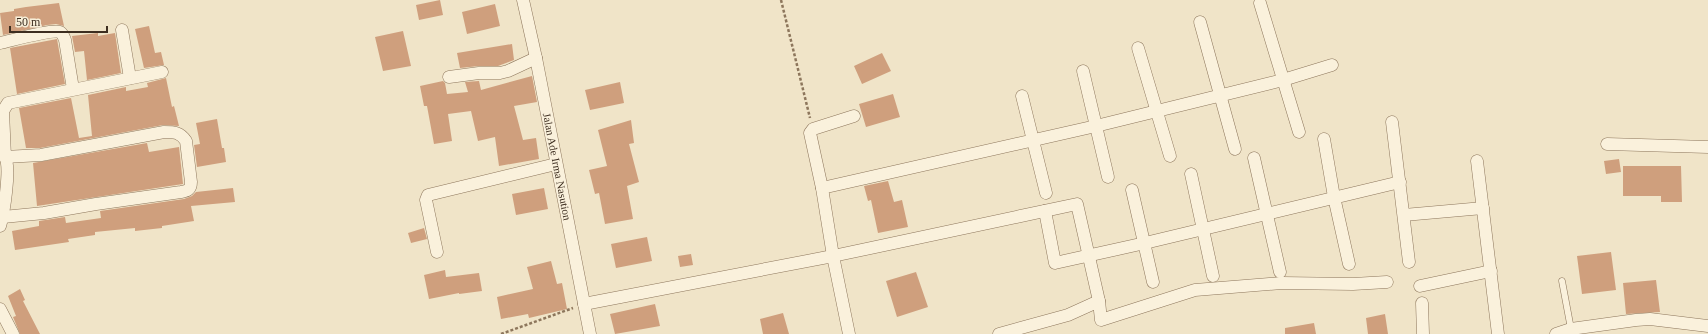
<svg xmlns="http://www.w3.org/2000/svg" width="1708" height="334" font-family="'Times New Roman',serif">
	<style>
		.building { fill: #cf9f7d }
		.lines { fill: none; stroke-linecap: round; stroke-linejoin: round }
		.lane-casing { stroke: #8d765c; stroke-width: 7 }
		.street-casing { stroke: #8d765c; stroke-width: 13 }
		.path { stroke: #8d765c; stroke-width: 2.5; stroke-dasharray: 3 2; stroke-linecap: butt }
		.lane { stroke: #faf1dc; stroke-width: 6 }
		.street { stroke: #faf1dc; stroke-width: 12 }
		.labels { text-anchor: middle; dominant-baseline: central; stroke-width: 4; stroke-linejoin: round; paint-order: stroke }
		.street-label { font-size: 11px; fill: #3d2e20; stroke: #f7eed8 }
	</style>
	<rect width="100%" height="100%" fill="#f0e4c8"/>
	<path class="building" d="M 440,0 L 443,15 L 419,20 L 416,5 Z
		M 59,3 L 64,26 L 56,24 L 47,25 L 3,35 L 0,13 L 14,11 L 14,9 L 26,7 Z
		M 495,4 L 500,26 L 467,34 L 462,12 Z
		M 149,26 L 155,53 L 161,52 L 164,65 L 144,68 L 135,29 Z
		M 403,31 L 411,66 L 383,71 L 375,37 Z
		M 98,33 L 98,36 L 115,33 L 121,73 L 87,80 L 84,51 L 75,52 L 72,36 Z
		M 57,39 L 65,84 L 17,94 L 10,48 Z
		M 512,44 L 514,60 L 498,66 L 479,66 L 460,68 L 457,53 Z
		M 882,53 L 891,71 L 862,84 L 854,66 Z
		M 532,76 L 537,102 L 514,106 L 523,140 L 536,138 L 539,159 L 499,166 L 495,137 L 478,141 L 471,111 L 448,114 L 452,141 L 434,144 L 427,106 L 424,106 L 420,86 L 443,81 L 445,83 L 447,94 L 468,92 L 465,82 L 479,81 L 481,90 Z
		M 166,78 L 172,107 L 174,106 L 179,126 L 163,125 L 40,148 L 26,148 L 19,108 L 71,98 L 79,138 L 92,136 L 88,95 L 126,87 L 126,91 L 148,87 L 147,83 Z
		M 620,82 L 624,103 L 590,110 L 585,90 Z
		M 893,94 L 900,117 L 866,127 L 859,104 Z
		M 217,119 L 222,148 L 224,148 L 226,162 L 197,167 L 194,145 L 200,144 L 196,123 Z
		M 631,120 L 634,143 L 629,144 L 639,182 L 627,186 L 633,219 L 605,224 L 599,193 L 595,194 L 589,170 L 607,166 L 598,130 Z
		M 147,143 L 149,152 L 179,147 L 183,184 L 37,206 L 33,163 Z
		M 1619,159 L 1621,172 L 1606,174 L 1604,161 Z
		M 1623,166 L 1681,166 L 1682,202 L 1661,202 L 1661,196 L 1623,196 Z
		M 888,181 L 894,202 L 902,200 L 908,227 L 878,233 L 871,200 L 868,201 L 864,186 Z
		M 233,188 L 235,202 L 191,206 L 194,221 L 162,226 L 162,228 L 135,231 L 135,228 L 95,232 L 95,235 L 68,239 L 69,242 L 15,250 L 12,231 L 39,226 L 39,221 L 65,217 L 66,223 L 101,218 L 100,211 L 184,199 L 192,196 L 196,192 Z
		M 544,188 L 548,209 L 516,215 L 512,194 Z
		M 424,228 L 427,239 L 411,243 L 408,233 Z
		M 647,237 L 652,261 L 616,268 L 611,244 Z
		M 1611,252 L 1616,290 L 1582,294 L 1577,256 Z
		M 691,254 L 693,265 L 680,267 L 678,256 Z
		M 551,261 L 557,284 L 562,283 L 567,309 L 529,318 L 528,314 L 501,319 L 497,297 L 533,289 L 527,267 Z
		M 445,270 L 446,277 L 479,273 L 482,291 L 459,294 L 459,293 L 429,299 L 424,275 Z
		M 916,272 L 928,307 L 897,317 L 886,281 Z
		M 1656,280 L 1660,312 L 1626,314 L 1623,283 Z
		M 20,289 L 25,300 L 23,301 L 40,334 L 20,334 L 13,317 L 16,316 L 8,296 Z
		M 655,304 L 660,326 L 615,334 L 610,314 Z
		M 783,313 L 789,334 L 763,334 L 760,319 Z
		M 1385,314 L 1388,334 L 1368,334 L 1366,318 Z
		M 1314,323 L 1316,334 L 1285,334 L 1285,328 Z"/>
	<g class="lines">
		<g class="lane-casing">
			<path id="lane" d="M 1562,281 L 1571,329"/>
		</g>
		<g class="street-casing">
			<g id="street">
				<path id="s1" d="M 523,0 L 536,58 L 590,334"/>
				<path d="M 1260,3 L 1299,132"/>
				<path d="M 1200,22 L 1235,149"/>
				<path d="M 122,30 L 130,78"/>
				<path d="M 0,43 C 10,41 52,29 60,32 C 63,34 64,37 65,40 L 73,89"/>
				<path d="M 1138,48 L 1170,156"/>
				<path d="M 1083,71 L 1108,177"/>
				<path d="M 449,77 L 479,73 L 500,73 L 508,71 L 536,58"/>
				<path d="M 1022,96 L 1046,193"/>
				<path d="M 854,116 L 813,129 L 810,133 L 822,188 L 833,256 L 1077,204 L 1099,301"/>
				<path d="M 1392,122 L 1409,262"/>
				<path d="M 1324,139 L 1334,197 L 1349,264"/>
				<path d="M 1607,144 L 1708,147"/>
				<path d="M 0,152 C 2,154 3,155 5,157 C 11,167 4,213 0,226"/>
				<path d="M 1254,158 L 1280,272"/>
				<path d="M 1477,161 L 1498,334"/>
				<path d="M 1191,174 L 1213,276"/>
				<path d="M 822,188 L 1096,126 L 1283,80 L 1332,65"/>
				<path d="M 1132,190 L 1153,282"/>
				<path d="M 1045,211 L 1055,263 L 1145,243 L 1400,182"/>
				<path d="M 1404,215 L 1483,208"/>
				<path d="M 3,217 L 44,213 L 96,204 L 181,192 C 187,191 191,190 191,182 L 186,141 C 180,132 174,132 164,132 L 41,155 L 5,157 L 3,111 L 8,103 L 162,72"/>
				<path d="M 437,252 L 426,200 L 428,195 L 556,164"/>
				<path d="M 1420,286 L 1491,271"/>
				<path d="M 1422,303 L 1423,334"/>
				<path d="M 584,304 L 833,256 L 849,334"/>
				<path d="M 0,309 L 13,334"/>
				<path d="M 999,334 L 1068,315 L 1099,301 L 1101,320 L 1195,290 L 1282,283 L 1353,284 L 1387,282"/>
				<path d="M 1556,334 L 1571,329 L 1636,320 L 1650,319 L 1708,326"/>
			</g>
		</g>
		<path class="path" d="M 781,0 L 810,118
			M 501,334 L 573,308"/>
		<use href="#lane" class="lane"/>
		<use href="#street" class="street"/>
	</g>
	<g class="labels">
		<g class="street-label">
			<text stroke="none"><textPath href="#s1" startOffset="170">Jalan Ade Irma Nasution</textPath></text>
		</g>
	</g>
	<path d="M10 26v6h97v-6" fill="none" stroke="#3d2e20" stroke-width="2"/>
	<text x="16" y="26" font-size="12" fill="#3d2e20" stroke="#f7eed8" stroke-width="3" paint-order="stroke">50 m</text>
</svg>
